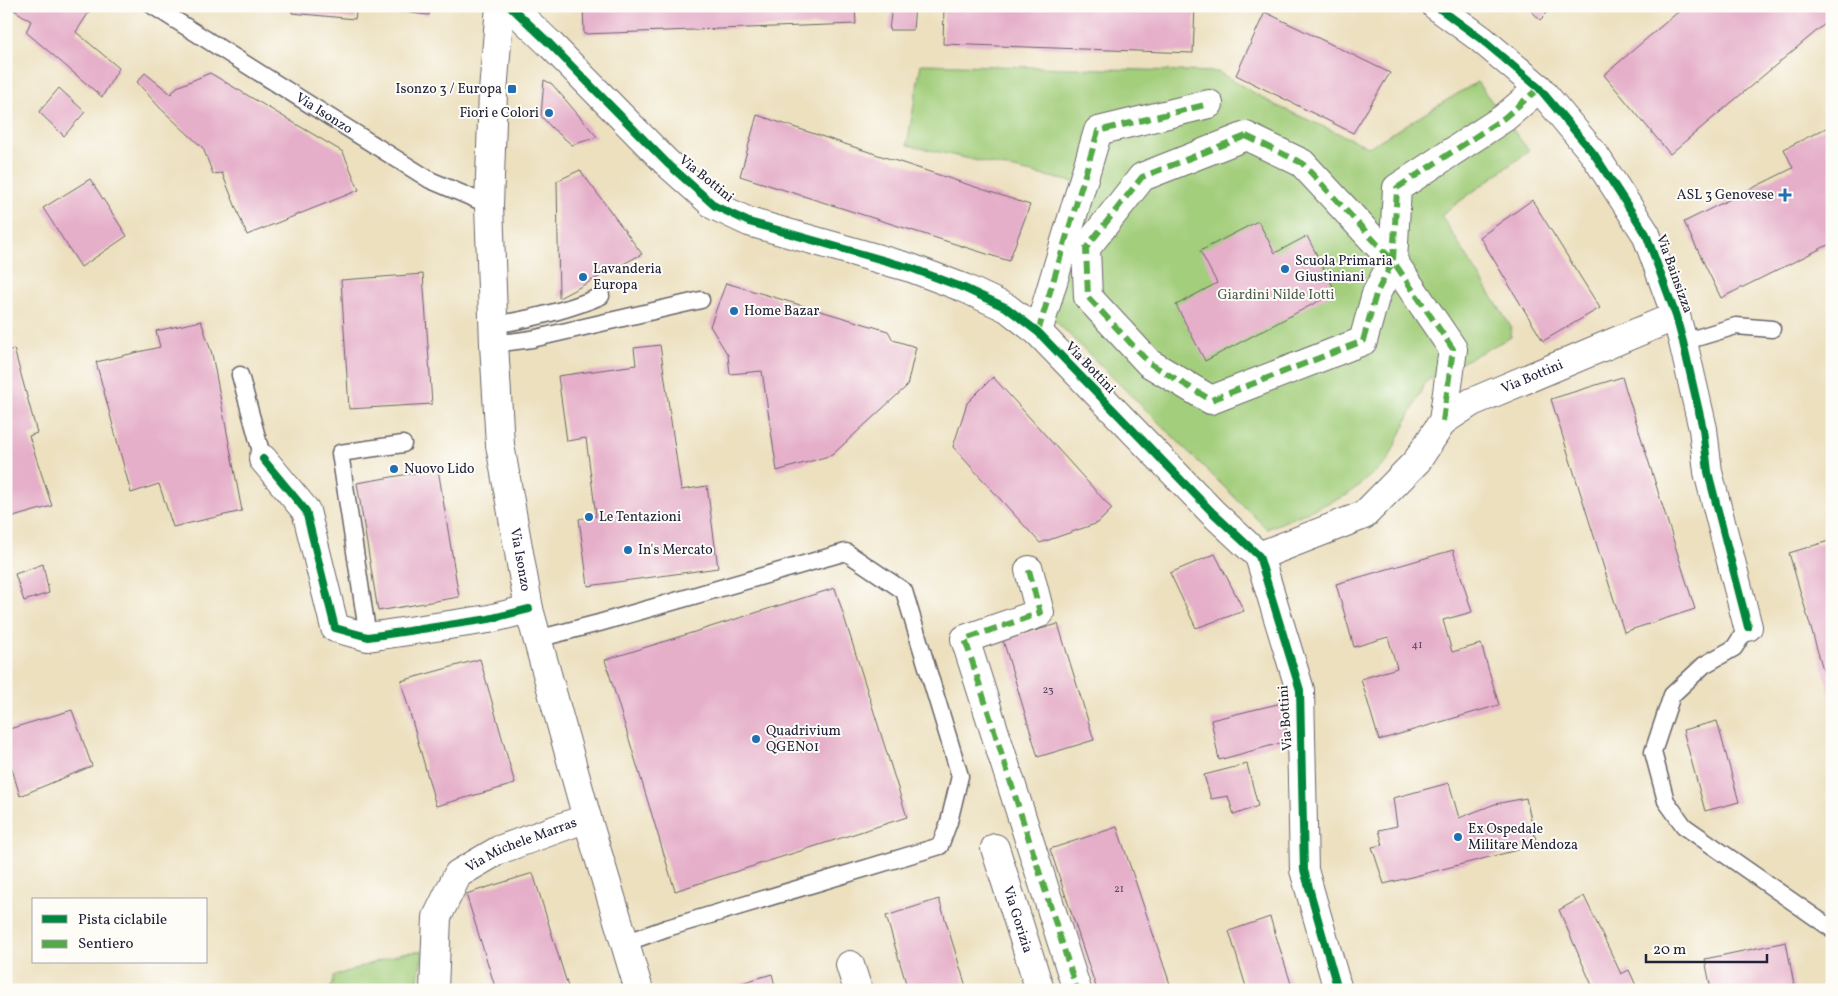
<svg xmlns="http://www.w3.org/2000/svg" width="1838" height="996" font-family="Vollkorn,serif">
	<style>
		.green { fill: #a3ce7b; stroke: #62785b }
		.building { fill: #e5afc9 }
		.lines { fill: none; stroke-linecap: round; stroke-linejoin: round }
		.lane-casing { stroke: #696469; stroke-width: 19 }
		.street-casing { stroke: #696469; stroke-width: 30 }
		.secondary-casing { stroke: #696469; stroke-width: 30 }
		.lane { stroke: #fff; stroke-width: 16 }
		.street { stroke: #fff; stroke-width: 28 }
		.secondary { stroke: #fff; stroke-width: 28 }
		.quiet { stroke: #53aa46; stroke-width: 6; stroke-dasharray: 12 6; stroke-linecap: butt }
		.cycleway-casing { stroke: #fdfcf7; stroke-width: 11 }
		.cycleway { stroke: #00873e; stroke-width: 8 }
		.poi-dot { fill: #1f6fb2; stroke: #fdfcf7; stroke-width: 2 }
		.labels { text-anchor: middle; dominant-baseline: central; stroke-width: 4; stroke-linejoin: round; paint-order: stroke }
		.number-label { font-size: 11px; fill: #53455e }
		.poi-label { font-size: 14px; fill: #22223b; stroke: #fdfcf7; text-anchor: start }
		.street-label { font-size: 14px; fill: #22223b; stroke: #fdfcf7 }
		.park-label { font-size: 14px; fill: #4f5e51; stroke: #fdfcf7 }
	</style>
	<rect width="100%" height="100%" fill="#fdfcf7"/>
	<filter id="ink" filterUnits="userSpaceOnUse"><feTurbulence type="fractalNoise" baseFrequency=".02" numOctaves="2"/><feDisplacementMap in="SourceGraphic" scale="10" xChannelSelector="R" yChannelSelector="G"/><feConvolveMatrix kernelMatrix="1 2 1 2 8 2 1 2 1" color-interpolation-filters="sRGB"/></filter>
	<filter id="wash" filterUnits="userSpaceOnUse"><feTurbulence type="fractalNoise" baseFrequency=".0096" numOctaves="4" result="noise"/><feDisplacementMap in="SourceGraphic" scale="20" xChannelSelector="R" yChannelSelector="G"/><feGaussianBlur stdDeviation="1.12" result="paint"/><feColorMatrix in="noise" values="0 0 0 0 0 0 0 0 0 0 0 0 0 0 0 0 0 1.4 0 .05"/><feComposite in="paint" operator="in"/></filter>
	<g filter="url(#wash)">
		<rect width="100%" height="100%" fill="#ece0bf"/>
		<path class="green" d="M 921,64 L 1218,72 L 1275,105 L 1369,147 L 1477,82 L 1529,151 L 1441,215 L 1511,327 L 1511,337 L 1426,381 L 1387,462 L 1347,495 L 1267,529 L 1039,305 L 1077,183 L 907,145 Z
			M 423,951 L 416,990 L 330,990 L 334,976 L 402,953 Z"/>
		<g id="blocks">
			<path class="building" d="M 8,6 L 93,6 L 76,32 L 119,68 L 102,97 L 26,32 L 31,21 Z
				M 292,6 L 357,6 L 355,19 L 292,13 Z
				M 362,6 L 429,6 L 429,15 L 373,9 Z
				M 583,6 L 855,6 L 856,24 L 584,34 Z
				M 892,6 L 915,6 L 913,30 L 889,30 Z
				M 944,6 L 1195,6 L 1193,53 L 943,44 Z
				M 1527,6 L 1554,6 L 1540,20 Z
				M 1685,6 L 1824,6 L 1832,15 L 1832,18 L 1670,154 L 1604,75 Z
				M 1265,12 L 1390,73 L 1353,133 L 1236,75 Z
				M 145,73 L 171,94 L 177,87 L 210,73 L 343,152 L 359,190 L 247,235 L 222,173 L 213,174 L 203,148 L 160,108 L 137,82 Z
				M 544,80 L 552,84 L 597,137 L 572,145 L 552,128 L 541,116 Z
				M 59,88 L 85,112 L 64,136 L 39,112 Z
				M 757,115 L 1030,205 L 1009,261 L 740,176 Z
				M 1832,125 L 1832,243 L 1721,298 L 1684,222 L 1793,168 L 1784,149 Z
				M 580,170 L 642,254 L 559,298 L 557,181 Z
				M 90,179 L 127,236 L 81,267 L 43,208 Z
				M 1532,200 L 1600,308 L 1543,341 L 1480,237 Z
				M 1258,221 L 1275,253 L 1307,236 L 1336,292 L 1205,361 L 1176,305 L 1217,283 L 1200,251 Z
				M 423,274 L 432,404 L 349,409 L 341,280 Z
				M 726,283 L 888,331 L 893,340 L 916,347 L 907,386 L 832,455 L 777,471 L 762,371 L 730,374 L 728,355 L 710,326 Z
				M 201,321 L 212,354 L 242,511 L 173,527 L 159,484 L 131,493 L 96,362 L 160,347 L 156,331 Z
				M 660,345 L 681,490 L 707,486 L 718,568 L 588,586 L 579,519 L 596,516 L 586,438 L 567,441 L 558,376 L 636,365 L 634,348 Z
				M 14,349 L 37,433 L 29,436 L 52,506 L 6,519 L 6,351 Z
				M 993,377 L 1112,509 L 1098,523 L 1040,543 L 953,447 L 967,403 Z
				M 1622,377 L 1695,609 L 1624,632 L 1551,399 Z
				M 438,469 L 459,597 L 378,611 L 357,483 Z
				M 1832,540 L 1832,696 L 1831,697 L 1789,553 Z
				M 1453,550 L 1472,612 L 1443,620 L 1452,652 L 1481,644 L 1499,705 L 1379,740 L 1361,679 L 1397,668 L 1388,637 L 1354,647 L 1336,584 Z
				M 1215,554 L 1244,611 L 1196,628 L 1170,573 Z
				M 43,564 L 49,593 L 24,601 L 15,574 Z
				M 835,588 L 907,817 L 675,891 L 605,660 Z
				M 1058,624 L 1094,740 L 1038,757 L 1003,640 Z
				M 480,659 L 515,784 L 436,806 L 401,681 Z
				M 1286,702 L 1295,739 L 1219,760 L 1211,720 Z
				M 72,710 L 92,766 L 20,796 L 6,749 L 6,730 Z
				M 1717,721 L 1739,802 L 1705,811 L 1683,730 Z
				M 1247,764 L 1258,806 L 1234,815 L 1228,796 L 1211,799 L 1204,775 Z
				M 1449,783 L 1459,818 L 1495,804 L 1526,798 L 1537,845 L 1384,884 L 1372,847 L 1383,845 L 1379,830 L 1397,826 L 1393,798 Z
				M 1117,827 L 1172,990 L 1097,990 L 1050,849 Z
				M 533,873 L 569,990 L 496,990 L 466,894 Z
				M 1584,896 L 1621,974 L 1629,970 L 1638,990 L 1594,990 L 1559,910 Z
				M 939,899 L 967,990 L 908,990 L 886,916 Z
				M 1270,917 L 1293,990 L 1247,990 L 1229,931 Z
				M 1786,942 L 1795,990 L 1711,990 L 1705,959 Z
				M 772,974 L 776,990 L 721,990 L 721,989 Z"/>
		</g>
	</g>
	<g filter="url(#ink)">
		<use href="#blocks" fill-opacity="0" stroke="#696469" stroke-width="1"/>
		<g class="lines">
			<g class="lane-casing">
				<g id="lane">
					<path id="s1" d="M 153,6 L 430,180 L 489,205"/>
					<path d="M 493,325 C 531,319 566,311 601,296"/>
					<path d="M 1683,342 L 1736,326 L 1772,329"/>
					<path d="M 494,344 L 532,339 L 701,300"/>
					<path d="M 240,375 L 263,459"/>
					<path d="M 1748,627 L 1734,648 L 1704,665 L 1672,695 L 1653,752 L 1666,801 L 1684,826 L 1832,929"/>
					<path d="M 368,637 L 340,453 L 403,444"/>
					<path d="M 537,639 L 599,623 L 846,552 L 904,591 L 960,776 L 949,822 L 940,846 L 667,928 L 625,943"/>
				</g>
			</g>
			<g class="street-casing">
				<g id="street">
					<path d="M 510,6 L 550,44 L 667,163 L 715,206 L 749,222 L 911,268 L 964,288 L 1007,308 L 1038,332 L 1213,513 L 1259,556 L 1300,690 L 1304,870 L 1338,990"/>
					<path d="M 1436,6 L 1481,39 L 1539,88 L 1594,154 L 1646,234 L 1676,316 L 1683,342 L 1703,429 L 1708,472 L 1748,627"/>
					<path d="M 1246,136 L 1302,163 L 1393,261 L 1376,294 L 1363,341 L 1211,400 L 1149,363 L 1088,297 L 1086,248 L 1142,177 Z"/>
					<path d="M 1038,332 L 1098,131 L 1209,104"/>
					<path d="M 1443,421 L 1453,349 L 1393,261 L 1397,188 L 1504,118 L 1539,88"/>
					<path d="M 263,459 L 306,511 L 335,628 L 368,637 L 489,619 L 529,609"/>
					<path id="s2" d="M 1259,556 L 1364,515 L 1417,461 L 1443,421 L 1472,402 L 1676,316"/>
					<path d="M 1029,570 L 1040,613 L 965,639 L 1077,990"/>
					<path id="s3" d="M 995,848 L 1040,990"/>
					<path d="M 850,965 L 858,990"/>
					<path id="s4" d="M 434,990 L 437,917 L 458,874 L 499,850 L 587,818"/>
				</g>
			</g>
			<g class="secondary-casing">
				<g id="secondary">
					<path id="s5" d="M 500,6 L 493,92 L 489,205 L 494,344 L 500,445 L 529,609 L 587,818 L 639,990"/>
				</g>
			</g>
			<use href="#lane" class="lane"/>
			<use href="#street" class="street"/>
			<use href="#secondary" class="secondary"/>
			<path class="quiet" d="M 1246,136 L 1302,163 L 1393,261 L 1376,294 L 1363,341 L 1211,400 L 1149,363 L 1088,297 L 1086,248 L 1142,177 Z
				M 1038,332 L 1098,131 L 1209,104
				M 1443,421 L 1453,349 L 1393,261 L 1397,188 L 1504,118 L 1539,88
				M 1029,570 L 1040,613 L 965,639 L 1077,990"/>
			<g class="cycleway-casing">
				<path id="cycleway" d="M 510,6 L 550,44 L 667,163 L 715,206 L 749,222 L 911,268 L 964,288 L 1007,308 L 1038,332 L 1213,513 L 1259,556 L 1300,690 L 1304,870 L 1338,990
					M 1436,6 L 1481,39 L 1539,88 L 1594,154 L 1646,234 L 1676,316 L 1683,342 L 1703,429 L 1708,472 L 1748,627
					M 263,459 L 306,511 L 335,628 L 368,637 L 489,619 L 529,609"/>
			</g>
			<use href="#cycleway" class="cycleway"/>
		</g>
	</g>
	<g class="poi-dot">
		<rect x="507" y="84" width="10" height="10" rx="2.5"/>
		<circle cx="549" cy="113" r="5"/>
		<path d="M1782.5 187.5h5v5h5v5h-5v5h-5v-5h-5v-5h5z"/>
		<circle cx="1285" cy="269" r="5"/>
		<circle cx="583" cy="277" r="5"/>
		<circle cx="734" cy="311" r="5"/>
		<circle cx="394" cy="469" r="5"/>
		<circle cx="589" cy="517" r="5"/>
		<circle cx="628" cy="550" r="5"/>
		<circle cx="756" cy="739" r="5"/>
		<circle cx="1458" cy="837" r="5"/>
	</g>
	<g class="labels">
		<g class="number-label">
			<text x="1417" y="645">41</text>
			<text x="1048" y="690">23</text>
			<text x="1119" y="889">21</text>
		</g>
		<g class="poi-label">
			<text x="502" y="89" text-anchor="end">Isonzo 3 / Europa</text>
			<text x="539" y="113" text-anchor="end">Fiori e Colori</text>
			<text x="1774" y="195" text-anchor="end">ASL 3 Genovese</text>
			<text x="1295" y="261">Scuola Primaria<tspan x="1295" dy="16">Giustiniani</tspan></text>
			<text x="593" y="269">Lavanderia<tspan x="593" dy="16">Europa</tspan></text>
			<text x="744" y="311">Home Bazar</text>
			<text x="404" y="469">Nuovo Lido</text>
			<text x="599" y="517">Le Tentazioni</text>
			<text x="638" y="550">In's Mercato</text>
			<text x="766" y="731">Quadrivium<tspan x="766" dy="16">QGEN01</tspan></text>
			<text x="1468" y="829">Ex Ospedale<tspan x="1468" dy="16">Militare Mendoza</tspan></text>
		</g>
		<g class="street-label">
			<text stroke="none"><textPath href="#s1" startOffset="202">Via Isonzo</textPath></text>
			<text transform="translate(706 179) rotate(39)">Via Bottini</text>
			<text transform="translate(1674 274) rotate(70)">Via Bainsizza</text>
			<text transform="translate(1090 368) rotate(46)">Via Bottini</text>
			<text stroke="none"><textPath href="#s2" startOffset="336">Via Bottini</textPath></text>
			<text stroke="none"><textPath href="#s5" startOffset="556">Via Isonzo</textPath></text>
			<text transform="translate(1286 718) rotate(-94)">Via Bottini</text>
			<text stroke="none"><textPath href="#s4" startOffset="191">Via Michele Marras</textPath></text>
			<text stroke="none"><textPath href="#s3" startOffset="75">Via Gorizia</textPath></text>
		</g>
		<g class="park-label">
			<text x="1276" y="295">Giardini Nilde Iotti</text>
		</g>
	</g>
	<rect width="1838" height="996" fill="none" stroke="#fdfcf7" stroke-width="25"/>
	<rect x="32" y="898" width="175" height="65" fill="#fdfcf7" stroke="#a5a5ac"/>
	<rect x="42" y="915" width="25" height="8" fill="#00873e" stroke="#a5a5ac"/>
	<text x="78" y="924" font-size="15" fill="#22223b">Pista ciclabile</text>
	<rect x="42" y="940" width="25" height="8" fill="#53aa46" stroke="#a5a5ac"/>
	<text x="78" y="948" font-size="15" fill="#22223b">Sentiero</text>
	<path d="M1646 954v8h121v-8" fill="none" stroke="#22223b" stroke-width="2.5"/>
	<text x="1653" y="954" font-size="15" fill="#22223b" stroke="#fdfcf7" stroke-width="4" paint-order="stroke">20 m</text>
</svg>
